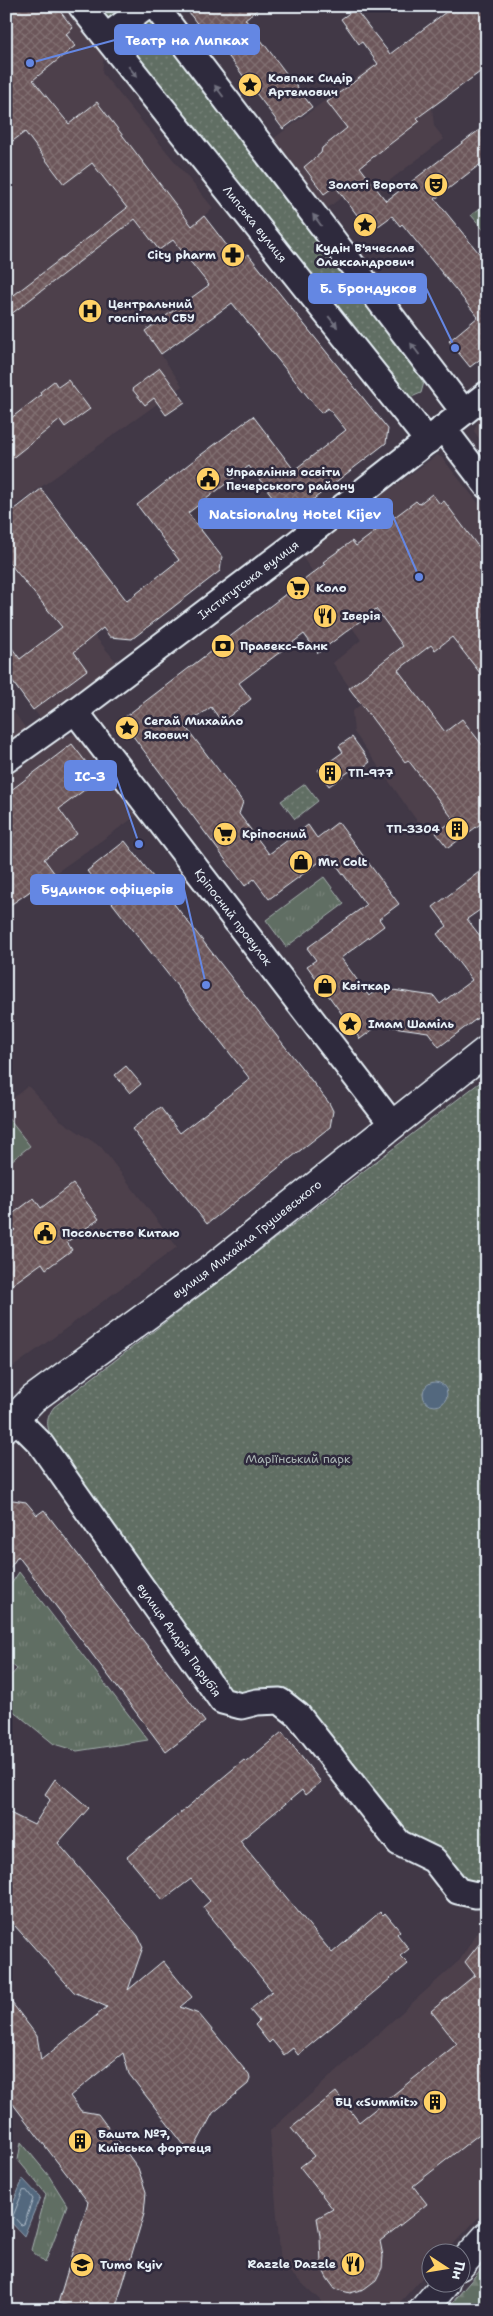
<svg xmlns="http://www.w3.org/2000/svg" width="493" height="2316" font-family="'Shantell Sans',sans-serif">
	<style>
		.built { fill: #4e414c }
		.grass { fill: url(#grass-tufts); stroke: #a4b0ae }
		.forest { fill: url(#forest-firs); stroke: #a4b0ae }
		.park { fill: url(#park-dots); stroke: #a4b0ae }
		.pitch { fill: #616e63; stroke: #a4b0ae }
		.water { fill: #53687e; stroke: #8f9faf }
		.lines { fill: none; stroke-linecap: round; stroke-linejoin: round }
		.shore { stroke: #acbac7; stroke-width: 1 }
		.building { fill: url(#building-cross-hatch); stroke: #e8f1f8 }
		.minor-casing { stroke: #e8f1f8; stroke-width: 29 }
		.major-casing { stroke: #e8f1f8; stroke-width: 31 }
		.minor { stroke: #2f2a3d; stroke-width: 25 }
		.major { stroke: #2f2a3d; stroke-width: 28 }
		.oneway { fill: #70707e }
		.labels { text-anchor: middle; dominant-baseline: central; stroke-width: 5; stroke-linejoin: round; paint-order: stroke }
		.poi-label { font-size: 12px; font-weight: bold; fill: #e8f1f8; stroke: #2f2a3d; text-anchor: start }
		.street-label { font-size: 12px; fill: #e8f1f8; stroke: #2f2a3d }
		.park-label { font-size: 12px; fill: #abb6b5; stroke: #2f2a3d }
		.leader { fill: none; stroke: #6487e3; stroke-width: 2 }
		.callout-dot { fill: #6487e3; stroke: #2f2a3d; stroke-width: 2 }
		.callout { fill: #6487e3; stroke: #6487e3; stroke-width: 2 }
		.callout-label { font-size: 14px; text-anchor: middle; font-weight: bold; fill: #fff }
	</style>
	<defs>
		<pattern id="grass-tufts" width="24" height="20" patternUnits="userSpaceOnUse" patternTransform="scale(1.25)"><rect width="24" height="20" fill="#616e63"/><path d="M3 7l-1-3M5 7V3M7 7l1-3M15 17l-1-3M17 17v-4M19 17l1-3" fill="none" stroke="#78837a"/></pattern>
		<pattern id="forest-firs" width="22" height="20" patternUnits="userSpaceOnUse" patternTransform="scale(1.25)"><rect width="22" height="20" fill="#616e63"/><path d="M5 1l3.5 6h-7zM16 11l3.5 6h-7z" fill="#78837a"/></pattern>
		<pattern id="park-dots" width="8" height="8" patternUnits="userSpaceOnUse" patternTransform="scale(1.25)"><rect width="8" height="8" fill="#616e63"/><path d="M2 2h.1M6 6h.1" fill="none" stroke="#78837a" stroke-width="1.8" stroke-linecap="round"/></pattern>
		<pattern id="building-cross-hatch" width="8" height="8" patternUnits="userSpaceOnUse" patternTransform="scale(1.25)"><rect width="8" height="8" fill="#6c575a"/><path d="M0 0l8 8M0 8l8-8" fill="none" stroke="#817072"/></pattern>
	</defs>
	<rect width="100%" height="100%" fill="#413846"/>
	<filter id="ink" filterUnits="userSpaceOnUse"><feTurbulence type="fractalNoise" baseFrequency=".02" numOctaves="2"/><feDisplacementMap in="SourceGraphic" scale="10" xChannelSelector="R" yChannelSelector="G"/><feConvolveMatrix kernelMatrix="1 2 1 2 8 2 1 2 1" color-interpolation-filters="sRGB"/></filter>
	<g filter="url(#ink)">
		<path class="built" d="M 6,6 L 67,6 L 104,53 L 102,73 L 213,208 L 204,216 L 231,250 L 237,250 L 244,257 L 145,331 L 182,386 L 6,512 L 6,146 L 10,143 L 6,138 Z
			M 399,62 L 432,107 L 434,126 L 444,139 L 377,190 L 358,185 L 322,212 L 269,142 L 376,63 Z
			M 487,412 L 487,449 L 474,431 L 479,418 Z
			M 437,455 L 442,458 L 487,514 L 487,819 L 477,826 L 466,811 L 436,833 L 425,832 L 354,732 L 352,712 L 361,704 L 333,663 L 361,640 L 301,555 Z
			M 6,529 L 118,664 L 41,719 L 6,673 Z
			M 6,701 L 26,729 L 6,743 Z
			M 76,734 L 87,744 L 136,816 L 6,908 L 6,778 L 65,736 Z
			M 28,1086 L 60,1120 L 101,1147 L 177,1247 L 13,1367 L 6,1359 L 6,1104 Z
			M 487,1917 L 487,2208 L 445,2253 L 430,2254 L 430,2269 L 393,2310 L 331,2310 L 281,2264 L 270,2131 L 460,1960 Z"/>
		<path class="grass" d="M 324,877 L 344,904 L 286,947 L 266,920 Z
			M 19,1572 L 148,1740 L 77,1751 L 54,1744 L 6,1705 L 6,1681 L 17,1669 L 6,1659 L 6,1592 Z
			M 21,2142 L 49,2176 L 67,2205 L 45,2263 L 31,2250 L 46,2194 L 18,2160 Z"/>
		<path class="forest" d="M 487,2262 L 487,2310 L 446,2310 Z"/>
		<path class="park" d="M 82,6 L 155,6 L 426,375 L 421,393 L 402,401 Z
			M 305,784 L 318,801 L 295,819 L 281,801 Z
			M 487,1077 L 487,1887 L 469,1885 L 448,1856 L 407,1834 L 296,1695 L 278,1688 L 238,1694 L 224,1687 L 54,1441 C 46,1428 45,1419 54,1407 Z"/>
		<path class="pitch" d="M 487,203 L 487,234 L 471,215 Z
			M 8,1118 L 30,1146 L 6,1165 L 6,1119 Z"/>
		<path class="water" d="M423 1394a12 12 0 1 1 24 0a12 12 0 1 1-24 0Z
			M 23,2179 L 40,2197 L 24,2236 L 7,2218 Z"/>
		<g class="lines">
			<path class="shore" d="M 27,2191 L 33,2199 L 24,2224 L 21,2225 L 13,2216 L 23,2191 Z"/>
		</g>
		<path class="building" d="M 6,6 L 56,6 L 73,28 L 66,34 L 75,46 L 33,80 L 69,124 L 97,102 L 192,226 L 204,216 L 231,251 L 237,250 L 244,257 L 248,254 L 388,429 L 386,443 L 297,512 L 283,510 L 249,466 L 188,513 L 222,557 L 220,571 L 132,639 L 110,637 L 103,628 L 74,652 L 87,670 L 33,710 L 6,673 L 6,640 L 20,659 L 62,627 L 6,559 L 6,516 L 41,489 L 127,601 L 179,560 L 137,505 L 194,460 L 253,416 L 294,470 L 346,430 L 328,408 L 321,413 L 232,303 L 161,354 L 145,331 L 209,285 L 173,240 L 159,250 L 135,219 L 6,318 L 6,301 L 127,208 L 92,163 L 64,184 L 25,132 L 6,146 Z
			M 197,6 L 262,6 L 245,19 L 312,107 L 283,129 L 217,41 L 213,44 L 189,13 Z
			M 454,6 L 487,6 L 487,67 L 417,118 L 420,121 L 360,167 L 386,201 L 487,124 L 487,159 L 435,199 L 487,263 L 487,354 L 470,367 L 449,341 L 478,317 L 402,224 L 400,226 L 392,216 L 370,232 L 335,186 L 324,194 L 304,167 L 321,153 L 322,148 L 347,128 L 327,102 L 378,64 L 362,42 L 359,44 L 341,19 L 355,9 L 390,54 Z
			M 160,368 L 185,402 L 166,415 L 154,398 L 145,405 L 132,389 Z
			M 68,380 L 90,409 L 65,427 L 60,420 L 6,463 L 6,422 L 41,395 L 40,392 L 54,381 L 58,387 Z
			M 432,494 L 440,504 L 444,501 L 477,545 L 487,551 L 487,682 L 452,637 L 435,650 L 431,645 L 398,670 L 445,732 L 462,719 L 487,751 L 487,819 L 448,848 L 436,833 L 454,820 L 408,760 L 405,762 L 349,688 L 403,646 L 376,609 L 318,653 L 304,634 L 239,683 L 251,699 L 222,722 L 211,707 L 185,726 L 243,802 L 239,814 L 269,854 L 308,825 L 317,838 L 338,822 L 399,904 L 379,919 L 384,926 L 341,958 L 369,996 L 379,988 L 434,996 L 440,1004 L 472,980 L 437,934 L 447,926 L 433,907 L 487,866 L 487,905 L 467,919 L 487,945 L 487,1011 L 439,1047 L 428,1032 L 379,1025 L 360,1039 L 307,966 L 316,960 L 307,948 L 366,905 L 329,855 L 269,899 L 254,879 L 245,886 L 121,720 L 325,564 L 323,562 L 352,541 L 356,546 L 416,501 L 419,504 Z
			M 352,737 L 370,762 L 357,772 L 354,768 L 329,786 L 318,770 L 343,752 L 339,746 Z
			M 72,744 L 99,779 L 59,809 L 77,834 L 44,859 L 55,874 L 6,908 L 6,794 Z
			M 125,841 L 329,1103 L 333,1111 L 330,1127 L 207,1224 L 132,1129 L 160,1107 L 180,1133 L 250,1079 L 87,871 Z
			M 126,1066 L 141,1084 L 130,1093 L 115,1075 Z
			M 73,1184 L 99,1219 L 67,1242 L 72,1250 L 46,1269 L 42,1263 L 6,1289 L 6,1236 L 15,1230 L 7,1218 L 34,1198 L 41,1208 Z
			M 13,1500 L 26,1502 L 37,1515 L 44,1510 L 205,1722 L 166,1752 L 18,1556 L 6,1574 L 6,1505 Z
			M 282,1732 L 321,1782 L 305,1795 L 302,1790 L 240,1841 L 332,1953 L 380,1912 L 383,1915 L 385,1913 L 400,1931 L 397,1934 L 409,1949 L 400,1956 L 408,1964 L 298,2055 L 293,2048 L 284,2055 L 272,2040 L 269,2043 L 255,2025 L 259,2021 L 250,2010 L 272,1991 L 203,1907 L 210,1901 L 191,1879 L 163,1900 L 127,1857 L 244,1760 L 246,1762 Z
			M 55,1779 L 89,1808 L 58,1843 L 138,1936 L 143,1947 L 128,1990 L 163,1961 L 192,1997 L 180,2007 L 199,2014 L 249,2075 L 250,2079 L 248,2084 L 213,2113 L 191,2154 L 129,2074 L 123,2053 L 70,2096 L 81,2111 L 98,2114 L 138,2168 L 146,2192 L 144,2214 L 115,2310 L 81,2310 L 58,2303 L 88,2202 L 6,2095 L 6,1995 L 37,2036 L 41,2060 L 107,2007 L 74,1992 L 6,1916 L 6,1811 L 34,1825 L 50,1800 L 45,1794 Z
			M 487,1934 L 487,2128 L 413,2186 L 427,2204 L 380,2241 L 383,2256 L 382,2268 L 376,2280 L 364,2289 L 350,2293 L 335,2289 L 327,2278 L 321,2266 L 320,2235 L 317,2218 L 333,2209 L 300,2167 L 314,2156 L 291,2128 L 336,2092 L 359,2122 L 457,2044 L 431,2011 L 475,1975 L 465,1962 Z"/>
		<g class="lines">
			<g class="minor-casing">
				<g id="minor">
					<path id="s1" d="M 81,6 L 428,441"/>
					<path d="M 155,6 L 464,412"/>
					<path d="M 106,37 L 147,6"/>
					<path d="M 443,428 L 487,486"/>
					<path id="s2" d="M 75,711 L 392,1124"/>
					<path id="s3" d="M 6,760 L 75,711 L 292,547 L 487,394"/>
					<path id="s4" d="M 14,1417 L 40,1443 L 222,1701 L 241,1706 L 257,1702 L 280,1701 L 298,1715 L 399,1843 L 434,1860 L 458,1891 L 476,1895 L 487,1894"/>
				</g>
			</g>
			<g class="major-casing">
				<g id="major">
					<path id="s5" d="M 6,1427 L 33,1399 L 216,1265 L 487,1050"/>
					<path d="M 460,2266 L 487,2236"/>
					<path d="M 423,2310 L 445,2284"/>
				</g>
			</g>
			<use href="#minor" class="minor"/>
			<use href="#major" class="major"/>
		</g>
		<defs><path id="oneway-solid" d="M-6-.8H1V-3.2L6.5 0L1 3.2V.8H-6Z" transform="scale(1.25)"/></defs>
		<g class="oneway">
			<use href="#oneway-solid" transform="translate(133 72) rotate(51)"/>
			<use href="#oneway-solid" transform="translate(219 91) rotate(-127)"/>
			<use href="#oneway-solid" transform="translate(317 220) rotate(-127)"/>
			<use href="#oneway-solid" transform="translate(333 322) rotate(51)"/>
			<use href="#oneway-solid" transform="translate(415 349) rotate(-127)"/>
		</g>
	</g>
	<defs>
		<g id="sight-disc" transform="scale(1.25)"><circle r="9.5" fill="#ffd166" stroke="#2f2a3d"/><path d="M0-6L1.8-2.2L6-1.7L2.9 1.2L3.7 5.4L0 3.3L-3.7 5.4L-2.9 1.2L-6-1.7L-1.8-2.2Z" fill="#111"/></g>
		<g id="theatre-disc" transform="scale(1.25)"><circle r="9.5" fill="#ffd166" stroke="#2f2a3d"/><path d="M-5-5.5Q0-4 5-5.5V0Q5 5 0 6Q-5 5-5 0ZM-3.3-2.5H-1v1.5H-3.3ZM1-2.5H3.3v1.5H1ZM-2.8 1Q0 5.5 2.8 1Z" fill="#111"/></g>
		<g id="pharmacy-disc" transform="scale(1.25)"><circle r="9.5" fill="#ffd166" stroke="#2f2a3d"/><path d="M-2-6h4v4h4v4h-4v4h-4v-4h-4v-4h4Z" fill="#111"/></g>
		<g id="hospital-disc" transform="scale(1.25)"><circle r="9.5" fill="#ffd166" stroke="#2f2a3d"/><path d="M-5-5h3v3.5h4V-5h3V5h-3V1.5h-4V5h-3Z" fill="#111"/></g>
		<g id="civic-disc" transform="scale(1.25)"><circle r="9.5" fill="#ffd166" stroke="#2f2a3d"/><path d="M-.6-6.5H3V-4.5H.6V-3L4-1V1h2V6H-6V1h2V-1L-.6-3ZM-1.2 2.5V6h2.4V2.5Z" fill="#111"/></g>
		<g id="supermarket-disc" transform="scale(1.25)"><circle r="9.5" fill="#ffd166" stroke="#2f2a3d"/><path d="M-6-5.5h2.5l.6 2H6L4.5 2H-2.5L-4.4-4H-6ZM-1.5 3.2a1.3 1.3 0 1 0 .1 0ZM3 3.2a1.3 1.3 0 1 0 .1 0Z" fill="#111"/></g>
		<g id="restaurant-disc" transform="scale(1.25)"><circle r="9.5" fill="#ffd166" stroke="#2f2a3d"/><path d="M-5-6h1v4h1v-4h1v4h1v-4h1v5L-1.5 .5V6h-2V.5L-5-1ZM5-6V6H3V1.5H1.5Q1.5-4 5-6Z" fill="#111"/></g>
		<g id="bank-disc" transform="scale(1.25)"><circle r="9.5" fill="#ffd166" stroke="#2f2a3d"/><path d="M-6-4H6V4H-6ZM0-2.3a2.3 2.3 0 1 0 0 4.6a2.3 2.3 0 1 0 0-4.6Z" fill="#111"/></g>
		<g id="building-disc" transform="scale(1.25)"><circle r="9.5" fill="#ffd166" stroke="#2f2a3d"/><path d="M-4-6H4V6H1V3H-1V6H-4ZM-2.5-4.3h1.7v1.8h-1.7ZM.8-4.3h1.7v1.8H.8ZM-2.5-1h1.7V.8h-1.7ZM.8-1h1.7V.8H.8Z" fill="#111"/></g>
		<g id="shop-disc" transform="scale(1.25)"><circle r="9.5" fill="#ffd166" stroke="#2f2a3d"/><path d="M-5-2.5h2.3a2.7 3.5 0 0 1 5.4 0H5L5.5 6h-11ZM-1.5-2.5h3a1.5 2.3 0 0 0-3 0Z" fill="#111"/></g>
		<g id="school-disc" transform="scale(1.25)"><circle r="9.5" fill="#ffd166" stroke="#2f2a3d"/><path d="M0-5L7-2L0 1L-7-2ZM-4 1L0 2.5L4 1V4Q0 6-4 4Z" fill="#111"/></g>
	</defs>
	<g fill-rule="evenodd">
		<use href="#sight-disc" x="250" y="85"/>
		<use href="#theatre-disc" x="436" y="185"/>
		<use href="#sight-disc" x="365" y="225"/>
		<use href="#pharmacy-disc" x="233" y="255"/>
		<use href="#hospital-disc" x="90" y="311"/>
		<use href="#civic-disc" x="208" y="479"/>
		<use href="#supermarket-disc" x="298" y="588"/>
		<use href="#restaurant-disc" x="325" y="616"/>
		<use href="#bank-disc" x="223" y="646"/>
		<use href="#sight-disc" x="127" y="728"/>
		<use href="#building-disc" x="330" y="773"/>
		<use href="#building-disc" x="457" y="829"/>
		<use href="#supermarket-disc" x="225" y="834"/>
		<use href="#shop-disc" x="301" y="862"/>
		<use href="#shop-disc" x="325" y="986"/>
		<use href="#sight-disc" x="350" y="1024"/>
		<use href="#civic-disc" x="45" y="1233"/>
		<use href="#building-disc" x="435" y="2102"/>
		<use href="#building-disc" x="80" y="2141"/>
		<use href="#restaurant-disc" x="353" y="2264"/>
		<use href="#school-disc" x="82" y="2265"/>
	</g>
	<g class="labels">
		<g class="poi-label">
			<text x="268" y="78">Ковпак Сидір<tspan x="268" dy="14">Артемович</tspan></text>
			<text x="418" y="185" text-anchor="end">Золоті Ворота</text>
			<text x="365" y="248" text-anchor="middle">Кудін В'ячеслав<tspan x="365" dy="14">Олександрович</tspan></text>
			<text x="216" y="255" text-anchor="end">City pharm</text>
			<text x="108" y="304">Центральний<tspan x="108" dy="14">госпіталь СБУ</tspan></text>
			<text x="226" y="472">Управління освіти<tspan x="226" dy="14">Печерського району</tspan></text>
			<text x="316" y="588">Коло</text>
			<text x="342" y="616">Іверія</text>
			<text x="240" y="646">Правекс-Банк</text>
			<text x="144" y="721">Сегай Михайло<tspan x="144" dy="14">Якович</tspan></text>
			<text x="348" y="773">ТП-977</text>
			<text x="440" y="829" text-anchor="end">ТП-3304</text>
			<text x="242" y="834">Кріпосний</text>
			<text x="318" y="862">Mr. Colt</text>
			<text x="342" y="986">Квіткар</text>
			<text x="368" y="1024">Імам Шаміль</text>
			<text x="62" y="1233">Посольство Китаю</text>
			<text x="418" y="2102" text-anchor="end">БЦ «Summit»</text>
			<text x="98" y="2134">Башта №7,<tspan x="98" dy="14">Київська фортеця</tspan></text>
			<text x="336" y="2264" text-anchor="end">Razzle Dazzle</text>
			<text x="100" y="2265">Tumo Kyiv</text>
		</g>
		<g class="street-label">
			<text stroke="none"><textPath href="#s1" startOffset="279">Липська вулиця</textPath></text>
			<text stroke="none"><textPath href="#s3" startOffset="302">Інститутська вулиця</textPath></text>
			<text stroke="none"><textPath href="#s2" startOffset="260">Кріпосний провулок</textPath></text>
			<text stroke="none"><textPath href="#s5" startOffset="306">вулиця Михайла Грушевського</textPath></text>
			<text stroke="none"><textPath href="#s4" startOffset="278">вулиця Андрія Парубія</textPath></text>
		</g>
		<g class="park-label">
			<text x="298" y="1459">Маріїнський парк</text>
		</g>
	</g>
	<path class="leader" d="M30 63L115 40M455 348L426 288M419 577L392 514M139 844L116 776M206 985L184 889"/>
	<g class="callout-dot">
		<circle cx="30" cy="63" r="5"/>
		<circle cx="455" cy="348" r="5"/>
		<circle cx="419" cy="577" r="5"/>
		<circle cx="139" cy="844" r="5"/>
		<circle cx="206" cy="985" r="5"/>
	</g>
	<g class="callout">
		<rect x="115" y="25" width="144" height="29" rx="5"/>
		<rect x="309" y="274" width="117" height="29" rx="5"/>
		<rect x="199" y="499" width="193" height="29" rx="5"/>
		<rect x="65" y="761" width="51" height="29" rx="5"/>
		<rect x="31" y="875" width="153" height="29" rx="5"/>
	</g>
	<g class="callout-label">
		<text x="187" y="45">Театр на Липках</text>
		<text x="368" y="293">Б. Брондуков</text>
		<text x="295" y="519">Natsionalny Hotel Kijev</text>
		<text x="90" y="781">ІС-3</text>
		<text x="107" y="894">Будинок офіцерів</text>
	</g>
	<rect width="493" height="2316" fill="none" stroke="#2f2a3d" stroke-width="25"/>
	<rect x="12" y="12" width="468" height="2291" fill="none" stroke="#e8f1f8" stroke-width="2" filter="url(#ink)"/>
	<g transform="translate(446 2268) rotate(102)"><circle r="24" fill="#2f2a3d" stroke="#797a88"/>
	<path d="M0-4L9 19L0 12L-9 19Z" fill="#ffd166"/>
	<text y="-8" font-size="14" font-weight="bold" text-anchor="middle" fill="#e8f1f8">Пн</text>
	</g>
</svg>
